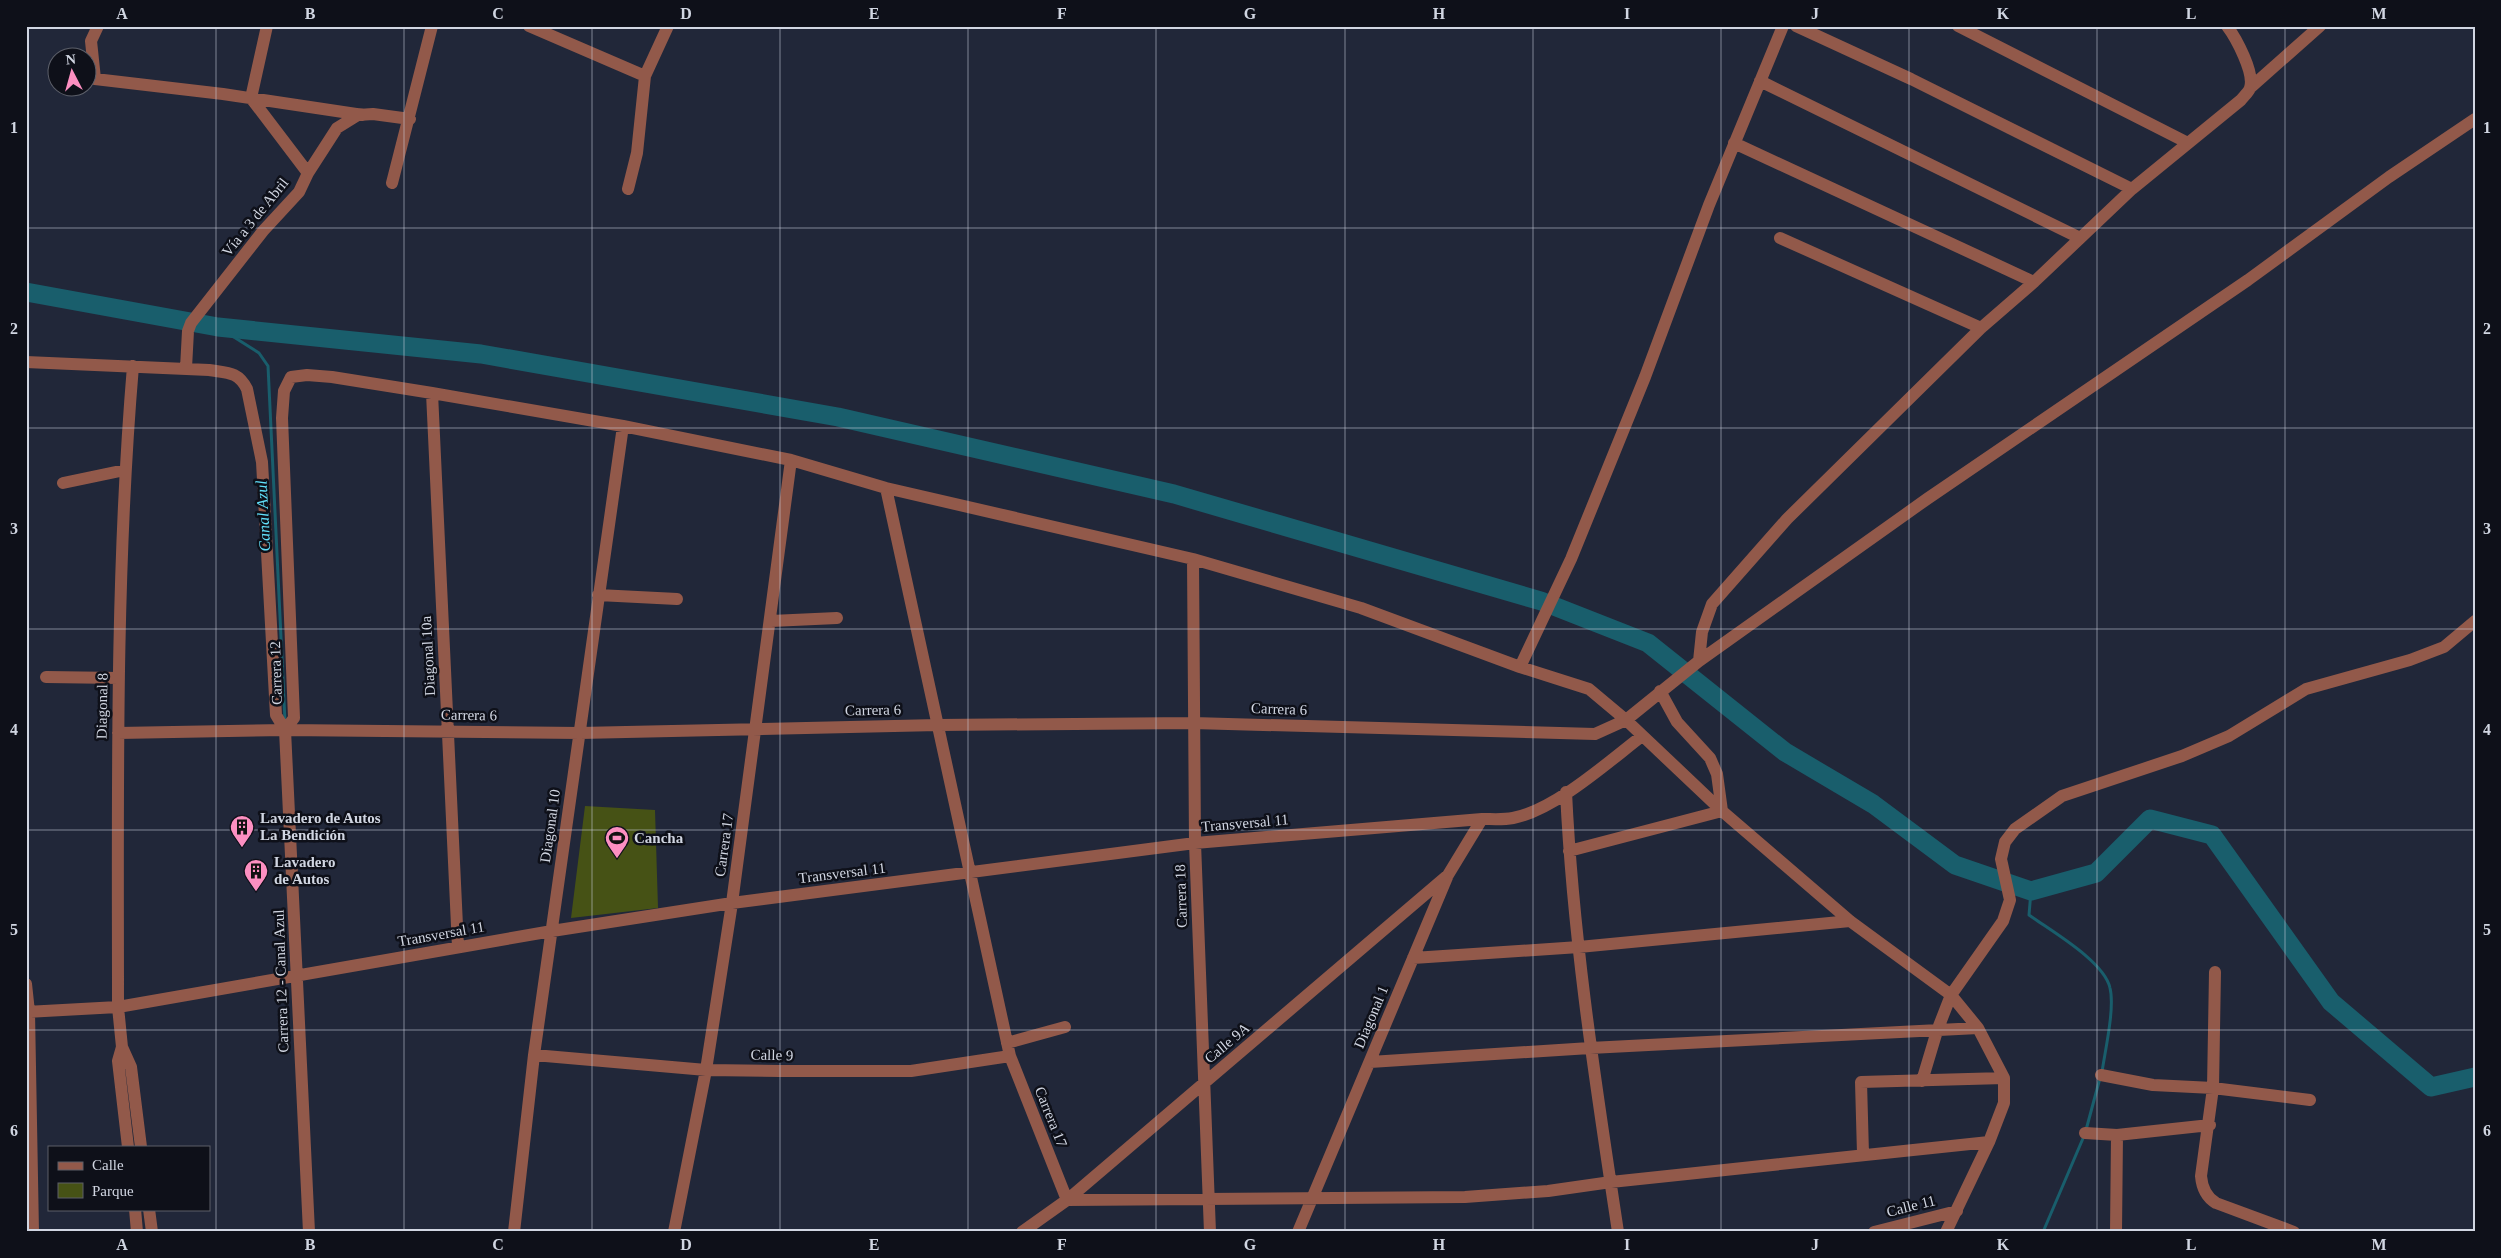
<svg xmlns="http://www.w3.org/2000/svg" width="2501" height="1258" font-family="Georgia,serif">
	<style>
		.green { fill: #465215 }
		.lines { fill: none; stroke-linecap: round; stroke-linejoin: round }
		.stream { stroke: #195e6c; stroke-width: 3 }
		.river { stroke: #195e6c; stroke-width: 19 }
		.minor { stroke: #92594a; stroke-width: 12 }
		.grid { fill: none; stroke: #d1d6e2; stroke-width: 1; stroke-opacity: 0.55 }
		.labels { text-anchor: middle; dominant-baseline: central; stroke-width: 5; stroke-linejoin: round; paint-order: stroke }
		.street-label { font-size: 15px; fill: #d1d6e2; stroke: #0e1019 }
		.poi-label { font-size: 15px; font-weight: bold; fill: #d1d6e2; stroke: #0e1019; text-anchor: start }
		.water-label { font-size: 16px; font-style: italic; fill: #61dff9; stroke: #0e1019 }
		.neatline { fill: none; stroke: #d1d6e2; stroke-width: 2 }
		.grid-label { font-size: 16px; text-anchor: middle; font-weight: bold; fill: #d1d6e2 }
	</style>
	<rect width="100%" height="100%" fill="#212739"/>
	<path class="green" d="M 585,806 L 655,810 L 658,908 L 571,918 Z"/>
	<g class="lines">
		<path class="stream" d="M 218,327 L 259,353 L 268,366 L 285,721
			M 2031,891 L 2029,915 C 2051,931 2104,961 2110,988 C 2115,1008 2105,1051 2102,1072
			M 2086,1130 L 2100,1078
			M 2043,1232 L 2084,1136"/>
		<path class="river" d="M 26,292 L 218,327 L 481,354 L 838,417 L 1174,494 L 1541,601 L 1648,643 L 1785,752 L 1873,804 L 1955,865 L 2031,891 L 2096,873 L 2150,819 L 2212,835 L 2331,1002 L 2431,1087 L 2475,1077"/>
		<path class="minor" d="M 98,26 L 91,41 L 95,79 L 223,94 L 363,115
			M 267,26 L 251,98 L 308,173
			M 529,26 L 645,76
			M 1796,26 L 1911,79 L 2132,189
			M 1958,26 L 2188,143
			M 1760,81 L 2080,238
			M 2250,88 L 2320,26
			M 1734,143 L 2034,282
			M 392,183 L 432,26
			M 628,189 L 637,153 L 645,76 L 668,26
			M 1780,238 L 1981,328
			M 26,362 L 209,370 C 227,373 238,371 247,389 L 262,462 L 276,715 L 285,730
			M 133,366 C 115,579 118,793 118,1007 L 122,1047 L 131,1067 L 141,1147
			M 186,368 L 188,331 L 191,323 L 263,231 L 299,192 L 308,173 L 337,128 L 358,115 L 373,114 L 410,119
			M 432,393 L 458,947
			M 63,483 L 125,470
			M 886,488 L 1010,1056 L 1067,1200 L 1465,1197 L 1548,1191 L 1611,1182 L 1989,1142
			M 1193,559 L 1195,843 L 1210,1232
			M 598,595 L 677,599
			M 771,621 L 837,618
			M 1699,661 L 1702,632 L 1712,604 L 1787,519 L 1981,328 L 2034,282 L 2132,189 L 2241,100 C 2243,97 2249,92 2250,88 C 2255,73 2236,38 2227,26
			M 1520,667 L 1571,559 L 1645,377 L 1709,205 L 1783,26
			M 46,677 L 119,678
			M 285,730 L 294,718 L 282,418 L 284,391 L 291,377 L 307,375 L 332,377 L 432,393 L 623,426 L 791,460 L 886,488 L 1193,559 L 1361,608 L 1520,667 L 1589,689 L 1626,720 L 1722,811 L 1850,921 L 1951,995 L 1978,1028 L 2004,1078 L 2004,1103 L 1989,1142 L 1946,1232
			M 285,730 L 309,1232
			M 118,733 L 285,730 L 580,733 L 938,725 L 1193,723 L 1595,734 L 1626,720 L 1699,661 L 1927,499 L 2248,280 L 2389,177 L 2475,119
			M 1566,792 C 1573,940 1596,1086 1618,1232
			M 1569,851 L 1722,811 L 1717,774 L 1710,758 L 1677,722 L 1660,691
			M 1413,958 L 1579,947 L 1850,921
			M 2215,972 L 2213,1088 L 2201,1176 C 2202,1188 2206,1197 2216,1203 L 2294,1232
			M 26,984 L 29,1012 L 33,1232
			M 26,1012 L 118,1007 L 552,931 L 732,903 L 1195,843 L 1482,819 C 1492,819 1503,820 1513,818 C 1555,810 1608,762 1642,736
			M 1007,1043 L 1065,1027
			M 122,1047 L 118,1061 L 128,1147
			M 534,1055 L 706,1070 L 780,1071 L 911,1071 L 1010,1056
			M 1370,1062 L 1590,1048 L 1978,1028
			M 2101,1075 L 2153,1085 L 2213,1088 L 2310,1100
			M 1922,1081 L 1937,1031 L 1951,995 L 2003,921 L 2010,900 L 2001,859 L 2005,842 L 2015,829 L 2062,796 L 2182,756 L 2229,736 L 2306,689 L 2410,660 L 2444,647 L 2475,621
			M 2085,1133 L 2117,1135 L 2116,1232
			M 2117,1135 L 2210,1125
			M 1863,1154 L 1861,1082 L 2004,1078
			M 135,1209 L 137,1232
			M 149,1209 L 152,1232
			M 514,1232 L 534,1055 L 623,426
			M 674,1232 L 706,1070 L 732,903 L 791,460
			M 1022,1232 L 1067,1200 L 1448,875
			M 1298,1232 L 1448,875 L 1482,819
			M 1874,1232 L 1957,1211"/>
	</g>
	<path class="grid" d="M 216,26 L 216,1232M 404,26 L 404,1232M 592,26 L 592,1232M 780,26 L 780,1232M 968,26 L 968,1232M 1156,26 L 1156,1232M 1345,26 L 1345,1232M 1533,26 L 1533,1232M 1721,26 L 1721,1232M 1909,26 L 1909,1232M 2097,26 L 2097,1232M 2285,26 L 2285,1232M 26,228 L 2475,228M 26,428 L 2475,428M 26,629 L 2475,629M 26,830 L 2475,830M 26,1030 L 2475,1030"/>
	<defs>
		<g id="building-pin" transform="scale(1.25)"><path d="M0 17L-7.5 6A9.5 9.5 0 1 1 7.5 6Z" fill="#fc8fc1" stroke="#0e1019"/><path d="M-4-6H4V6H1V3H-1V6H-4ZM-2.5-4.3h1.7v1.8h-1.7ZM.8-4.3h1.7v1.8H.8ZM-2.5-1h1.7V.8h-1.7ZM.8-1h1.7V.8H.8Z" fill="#111"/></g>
		<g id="stadium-pin" transform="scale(1.25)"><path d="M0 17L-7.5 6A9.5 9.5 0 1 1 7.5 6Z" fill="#fc8fc1" stroke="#0e1019"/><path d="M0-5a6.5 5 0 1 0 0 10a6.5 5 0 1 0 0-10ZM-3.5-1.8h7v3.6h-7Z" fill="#111"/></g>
	</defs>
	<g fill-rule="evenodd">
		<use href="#building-pin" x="242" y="827"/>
		<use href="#stadium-pin" x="617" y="838"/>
		<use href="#building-pin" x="256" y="871"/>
	</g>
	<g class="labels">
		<g class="street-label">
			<text transform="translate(255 217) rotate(-51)">Vía a 3 de Abril</text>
			<text transform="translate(428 656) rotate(-93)">Diagonal 10a</text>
			<text transform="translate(276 673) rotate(-92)">Carrera 12</text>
			<text transform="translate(102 706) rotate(-89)">Diagonal 8</text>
			<text transform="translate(1279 709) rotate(2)">Carrera 6</text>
			<text transform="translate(873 710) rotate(-1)">Carrera 6</text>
			<text transform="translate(469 715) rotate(1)">Carrera 6</text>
			<text transform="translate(1245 823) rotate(-5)">Transversal 11</text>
			<text transform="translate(550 826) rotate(-82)">Diagonal 10</text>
			<text transform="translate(724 845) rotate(-82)">Carrera 17</text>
			<text transform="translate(842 873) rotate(-7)">Transversal 11</text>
			<text transform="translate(1181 896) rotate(-92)">Carrera 18</text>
			<text transform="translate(441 934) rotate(-10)">Transversal 11</text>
			<text transform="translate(281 981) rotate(-92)">Carrera 12 - Canal Azul</text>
			<text transform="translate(1371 1017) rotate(-67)">Diagonal 1</text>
			<text transform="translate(1227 1043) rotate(-40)">Calle 9A</text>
			<text transform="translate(772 1055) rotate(1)">Calle 9</text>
			<text transform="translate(1051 1117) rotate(68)">Carrera 17</text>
			<text transform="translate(1911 1206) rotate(-14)">Calle 11</text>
		</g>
		<g class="poi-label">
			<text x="260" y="818">Lavadero de Autos<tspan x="260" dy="17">La Bendición</tspan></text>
			<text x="634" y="838">Cancha</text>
			<text x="274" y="862">Lavadero<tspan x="274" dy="17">de Autos</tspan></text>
		</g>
		<g class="water-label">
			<text transform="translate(263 516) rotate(-93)">Canal Azul</text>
		</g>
	</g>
	<rect width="2501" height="1258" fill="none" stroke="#0e1019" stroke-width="55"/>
	<rect x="48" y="1146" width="162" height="65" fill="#0e1019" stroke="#5c5f69"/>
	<rect x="58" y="1162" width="25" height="8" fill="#92594a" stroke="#5c5f69"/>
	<text x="92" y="1170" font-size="15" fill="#d1d6e2">Calle</text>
	<rect x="58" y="1183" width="25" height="15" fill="#465215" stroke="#5c5f69"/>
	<text x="92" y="1196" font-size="15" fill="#d1d6e2">Parque</text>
	<g transform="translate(72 72) rotate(354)"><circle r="24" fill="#0e1019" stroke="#5c5f69"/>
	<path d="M0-4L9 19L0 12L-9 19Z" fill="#fc8fc1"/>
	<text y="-8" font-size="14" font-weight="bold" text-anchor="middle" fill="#d1d6e2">N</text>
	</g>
	<rect x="28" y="28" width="2446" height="1202" class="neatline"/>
	<g class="grid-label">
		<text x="122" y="19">A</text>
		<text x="310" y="19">B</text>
		<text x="498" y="19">C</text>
		<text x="686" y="19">D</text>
		<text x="874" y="19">E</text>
		<text x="1062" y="19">F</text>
		<text x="1250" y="19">G</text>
		<text x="1439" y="19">H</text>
		<text x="1627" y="19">I</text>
		<text x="1815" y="19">J</text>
		<text x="2003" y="19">K</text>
		<text x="2191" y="19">L</text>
		<text x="2379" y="19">M</text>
		<text x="14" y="133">1</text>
		<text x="2487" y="133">1</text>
		<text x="14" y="334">2</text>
		<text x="2487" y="334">2</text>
		<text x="14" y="534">3</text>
		<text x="2487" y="534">3</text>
		<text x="14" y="735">4</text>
		<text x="2487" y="735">4</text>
		<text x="14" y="935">5</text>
		<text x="2487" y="935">5</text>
		<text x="14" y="1136">6</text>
		<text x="2487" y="1136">6</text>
		<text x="122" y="1250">A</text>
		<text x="310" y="1250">B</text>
		<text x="498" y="1250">C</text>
		<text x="686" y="1250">D</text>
		<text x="874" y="1250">E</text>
		<text x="1062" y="1250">F</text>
		<text x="1250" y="1250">G</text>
		<text x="1439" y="1250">H</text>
		<text x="1627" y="1250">I</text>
		<text x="1815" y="1250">J</text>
		<text x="2003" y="1250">K</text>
		<text x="2191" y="1250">L</text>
		<text x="2379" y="1250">M</text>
	</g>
</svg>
